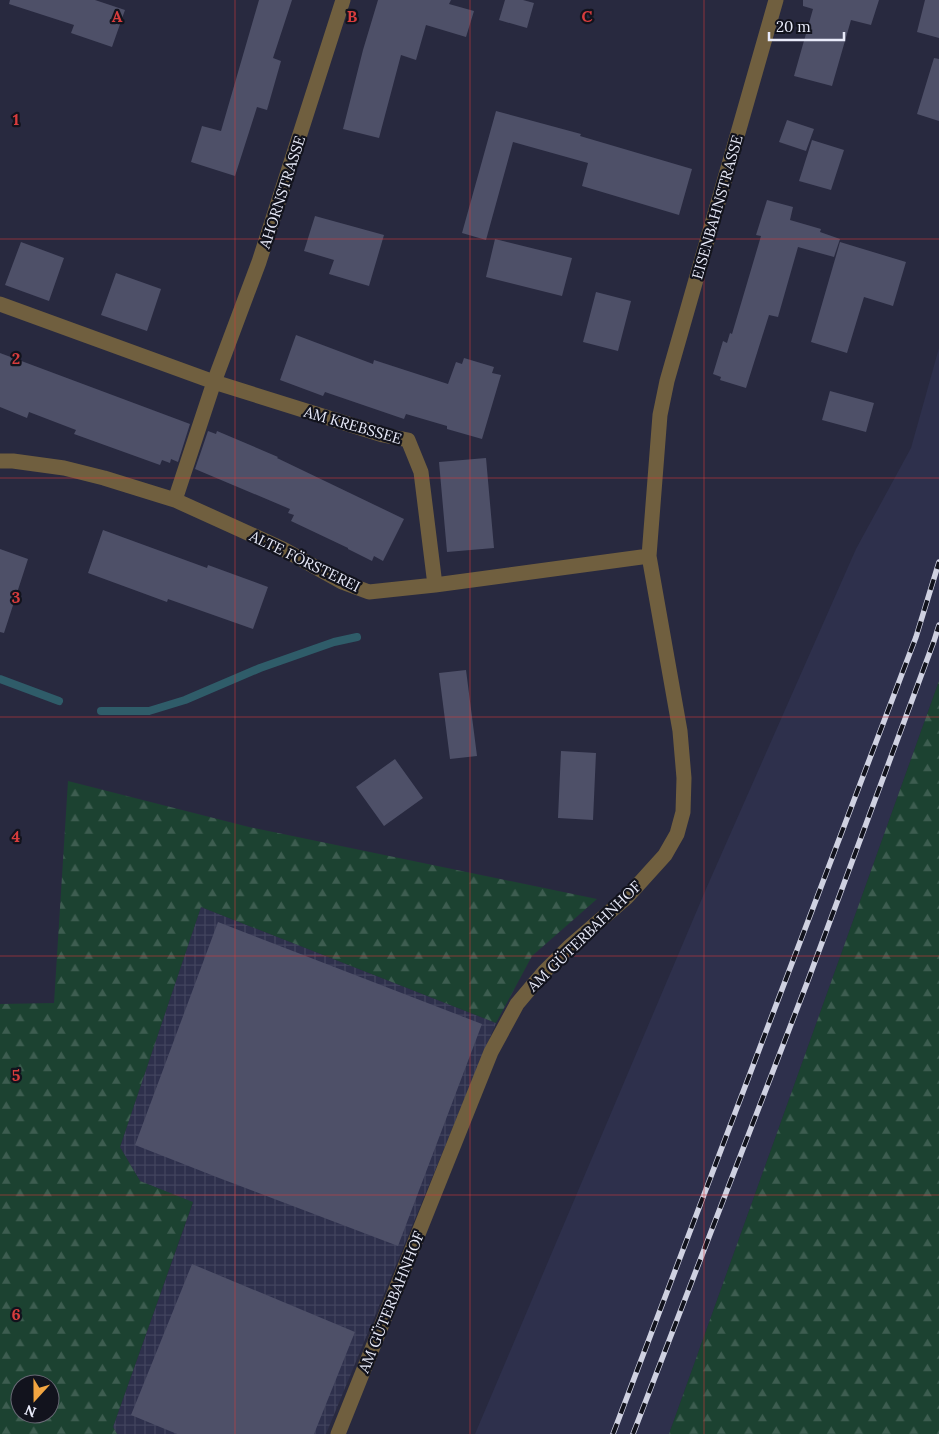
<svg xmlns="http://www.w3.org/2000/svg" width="939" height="1434" font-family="Lora,serif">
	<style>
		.industrial { fill: url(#industrial-grid) }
		.built { fill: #2e304c }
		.forest { fill: url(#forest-firs); fill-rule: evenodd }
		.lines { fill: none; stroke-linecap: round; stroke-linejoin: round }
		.stream { stroke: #2f5c69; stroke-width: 8 }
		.building { fill: #4e5068 }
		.minor { stroke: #705f3f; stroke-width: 15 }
		.rail-casing { stroke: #cfd1e1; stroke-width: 5.5 }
		.rail { stroke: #12131d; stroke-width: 4; stroke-dasharray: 11; stroke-linecap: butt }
		.grid { fill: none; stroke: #d83c3d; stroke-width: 1; stroke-opacity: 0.55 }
		.labels { text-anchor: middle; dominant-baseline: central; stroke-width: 4.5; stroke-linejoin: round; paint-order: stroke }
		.street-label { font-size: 15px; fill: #e9ebfa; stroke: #12131d }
		.grid-label { font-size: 16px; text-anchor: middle; font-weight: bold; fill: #d83c3d; stroke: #12131d; stroke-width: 4.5; stroke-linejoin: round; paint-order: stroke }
	</style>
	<defs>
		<pattern id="industrial-grid" width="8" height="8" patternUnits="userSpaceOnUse" patternTransform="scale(1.25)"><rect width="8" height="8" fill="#2e304c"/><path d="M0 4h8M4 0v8" fill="none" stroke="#42445e"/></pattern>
		<pattern id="forest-firs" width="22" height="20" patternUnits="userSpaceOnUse" patternTransform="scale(1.25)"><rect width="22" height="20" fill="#1c4231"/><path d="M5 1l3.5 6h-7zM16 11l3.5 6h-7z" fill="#3d5d50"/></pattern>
	</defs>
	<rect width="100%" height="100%" fill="#28293f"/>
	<path class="industrial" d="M 201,907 L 496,1023 L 326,1434 L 117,1434 L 113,1427 L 193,1203 L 140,1181 L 120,1147 Z"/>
	<path class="built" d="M 939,348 L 939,681 L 669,1434 L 475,1434 L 706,889 L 856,549 L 911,448 Z"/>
	<path class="forest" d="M 939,681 L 939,1434 L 669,1434 Z
		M 68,781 L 249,827 L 597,899 L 532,956 L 496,1023 L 201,907 L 120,1147 L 140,1181 L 193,1202 L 113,1427 L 117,1434 L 0,1434 L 0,1004 L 54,1003 ZM 20,1384 L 50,1384 L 50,1414 L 20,1414 Z"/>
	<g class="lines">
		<path class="stream" d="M 0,679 L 59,701
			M 101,711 L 149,711 L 185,700 L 260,668 L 334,642 L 357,637"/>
	</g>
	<path class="building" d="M 10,0 L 95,0 L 125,10 L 112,47 L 71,33 L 74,25 L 9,4 Z
		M 259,0 L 292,0 L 273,58 L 281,61 L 267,110 L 257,107 L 235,176 L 191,162 L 202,126 L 221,131 Z
		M 378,0 L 451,0 L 449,4 L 474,11 L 466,37 L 426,25 L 416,60 L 401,55 L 379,138 L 343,129 L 363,50 Z
		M 505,0 L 523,0 L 534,3 L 527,28 L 499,20 Z
		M 803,0 L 879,0 L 871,25 L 851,20 L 832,86 L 794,76 L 813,9 L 803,6 Z
		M 925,0 L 939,0 L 939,38 L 917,32 Z
		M 934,58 L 939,59 L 939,121 L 917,114 Z
		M 496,111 L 581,134 L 580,136 L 692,169 L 679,215 L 582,186 L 588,163 L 513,142 L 486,240 L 462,233 Z
		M 787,120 L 814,129 L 806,151 L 779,142 Z
		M 812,140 L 844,150 L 831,190 L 799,181 Z
		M 767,200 L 793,207 L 790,220 L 821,229 L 820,232 L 840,239 L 834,257 L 798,247 L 778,317 L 769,315 L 746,388 L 720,380 L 721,377 L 713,374 L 723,341 L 727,343 L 730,333 L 732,334 L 761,236 L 756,235 Z
		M 315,216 L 384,235 L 369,286 L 329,274 L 334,260 L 304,251 Z
		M 495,239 L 572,258 L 562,296 L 486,277 Z
		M 21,242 L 64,258 L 49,301 L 5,285 Z
		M 840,242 L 906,262 L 893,306 L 864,297 L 847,353 L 811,342 Z
		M 116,273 L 161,289 L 147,331 L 101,315 Z
		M 596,292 L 631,301 L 618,351 L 583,342 Z
		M 296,335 L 373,364 L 374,360 L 448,384 L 456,362 L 462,364 L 464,358 L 494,367 L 492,373 L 501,375 L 482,439 L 447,429 L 447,426 L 406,414 L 404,419 L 325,392 L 323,396 L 280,380 Z
		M 0,353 L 190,424 L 178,462 L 171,459 L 170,463 L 162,460 L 160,465 L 74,434 L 76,430 L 29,412 L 27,418 L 0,407 Z
		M 830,391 L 874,403 L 866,432 L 822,420 Z
		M 208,431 L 216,434 L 217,431 L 278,457 L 277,458 L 404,519 L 383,561 L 374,556 L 372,561 L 348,549 L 348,548 L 291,521 L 294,515 L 288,513 L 290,509 L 195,469 Z
		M 486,458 L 494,548 L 447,552 L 439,462 Z
		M 103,530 L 207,568 L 208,565 L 268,587 L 253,629 L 168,599 L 167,602 L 88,573 Z
		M 0,549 L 28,559 L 4,633 L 0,632 Z
		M 466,670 L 477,756 L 450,759 L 439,673 Z
		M 561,751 L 596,753 L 593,820 L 558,818 Z
		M 395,759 L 423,798 L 384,826 L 356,787 Z
		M 218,922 L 482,1024 L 398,1246 L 219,1178 L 135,1145 Z
		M 192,1264 L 355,1332 L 314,1434 L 177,1434 L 131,1415 Z"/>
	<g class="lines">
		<path class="minor" d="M 0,304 L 214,382 L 383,435 L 408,440 L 421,472 L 435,585
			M 0,461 L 13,461 L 64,468 L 104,478 L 175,500 L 283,549 L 342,582 L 369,592 L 435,585 L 649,556
			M 175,500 L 214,382 L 259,262 L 343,0
			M 338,1434 L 491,1052 L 517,1004 L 544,972 L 569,947 L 627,897 L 665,855 L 677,834 L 683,812 L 684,778 L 680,731 L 649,556 L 660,415 L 667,381 L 776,0"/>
		<g class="rail-casing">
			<path id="rail" d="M 613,1434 L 916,637 L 939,562
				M 633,1434 L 807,983 L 934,641 L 939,625"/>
		</g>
		<use href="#rail" class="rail"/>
	</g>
	<path class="grid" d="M 235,0 L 235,1434M 470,0 L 470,1434M 704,0 L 704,1434M 0,239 L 939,239M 0,478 L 939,478M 0,717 L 939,717M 0,956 L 939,956M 0,1195 L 939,1195"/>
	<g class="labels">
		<g class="street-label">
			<text transform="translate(282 192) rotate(-72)">AHORNSTRASSE</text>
			<text transform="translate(717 207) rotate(-74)">EISENBAHNSTRASSE</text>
			<text transform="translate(353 425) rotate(16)">AM KREBSSEE</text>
			<text transform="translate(305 561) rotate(26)">ALTE FÖRSTEREI</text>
			<text transform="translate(584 936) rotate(-44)">AM GÜTERBAHNHOF</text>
			<text transform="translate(391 1302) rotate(-68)">AM GÜTERBAHNHOF</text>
		</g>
	</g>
	<g class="grid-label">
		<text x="117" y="22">A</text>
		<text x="352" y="22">B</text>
		<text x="587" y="22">C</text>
		<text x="16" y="125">1</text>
		<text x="16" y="364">2</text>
		<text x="16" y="603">3</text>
		<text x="16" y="842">4</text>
		<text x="16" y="1081">5</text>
		<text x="16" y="1320">6</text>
	</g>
	<g transform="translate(35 1399) rotate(201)"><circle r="24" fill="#12131d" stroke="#686975"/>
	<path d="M0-4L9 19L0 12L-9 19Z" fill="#f2a541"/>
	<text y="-8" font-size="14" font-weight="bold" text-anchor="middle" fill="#e9ebfa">N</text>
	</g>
	<path d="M769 32v8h75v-8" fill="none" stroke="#e9ebfa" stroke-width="2.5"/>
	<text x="776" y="32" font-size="15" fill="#e9ebfa" stroke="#12131d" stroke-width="4" paint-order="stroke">20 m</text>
</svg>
